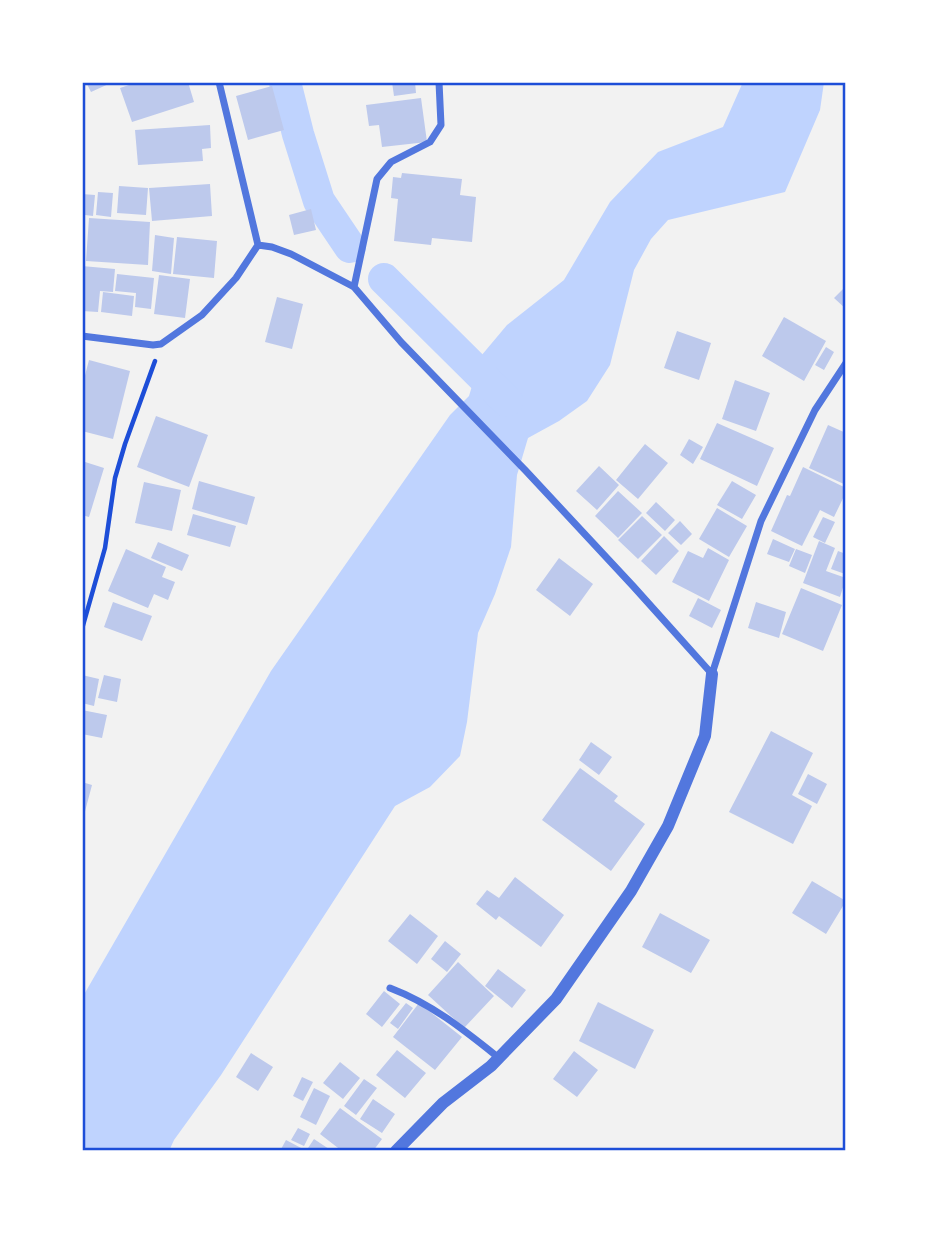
<svg xmlns="http://www.w3.org/2000/svg" width="928" height="1233" font-family="Manrope,sans-serif">
	<style>
		.water { fill: #bfd3fe }
		.lines { fill: none; stroke-linecap: round; stroke-linejoin: round }
		.canal { stroke: #bfd3fe; stroke-width: 32 }
		.building { fill: #bdc9ec }
		.path { stroke: #1d4ed8; stroke-width: 4.5 }
		.minor { stroke: #5277de; stroke-width: 7 }
		.tertiary { stroke: #5277de; stroke-width: 12 }
		.neatline { fill: none; stroke: #1d4ed8; stroke-width: 2.5 }
	</style>
	<rect width="100%" height="100%" fill="#f2f2f2"/>
	<path class="water" d="M 743,82 L 824,82 L 820,110 L 785,192 L 668,220 L 651,239 L 634,270 L 610,365 L 587,401 L 559,421 L 528,438 L 517,475 L 511,547 L 495,594 L 478,633 L 467,722 L 460,756 L 430,787 L 395,806 L 221,1075 L 174,1140 L 169,1151 L 82,1151 L 82,998 L 271,671 L 450,415 L 469,396 L 481,356 L 507,325 L 564,280 L 610,202 L 658,152 L 723,127 Z"/>
	<g class="lines">
		<path class="canal" d="M 285,82 L 298,134 L 319,201 L 350,247
			M 384,279 L 507,401"/>
	</g>
	<path class="building" d="M 86,82 L 113,82 L 91,92 Z
		M 138,82 L 188,82 L 194,102 L 132,122 L 120,88 Z
		M 392,82 L 415,82 L 416,93 L 394,96 Z
		M 272,86 L 284,130 L 248,140 L 236,96 Z
		M 421,98 L 427,142 L 382,147 L 379,125 L 369,126 L 366,105 Z
		M 210,125 L 211,148 L 202,149 L 203,161 L 138,165 L 135,130 Z
		M 402,173 L 462,179 L 460,195 L 476,197 L 472,242 L 432,238 L 431,245 L 394,241 L 398,199 L 391,198 L 393,177 L 401,178 Z
		M 210,184 L 212,216 L 152,221 L 149,188 Z
		M 119,186 L 148,188 L 146,215 L 117,213 Z
		M 98,192 L 113,193 L 111,217 L 96,215 Z
		M 82,194 L 95,195 L 93,216 L 85,215 L 84,220 L 82,220 Z
		M 311,209 L 316,230 L 294,235 L 289,215 Z
		M 89,218 L 150,222 L 148,265 L 86,261 Z
		M 155,235 L 174,238 L 171,274 L 152,271 Z
		M 177,237 L 217,241 L 214,278 L 173,274 Z
		M 82,266 L 115,269 L 113,292 L 100,291 L 98,312 L 82,311 Z
		M 117,274 L 154,278 L 151,309 L 135,307 L 136,293 L 115,291 Z
		M 159,275 L 190,279 L 185,318 L 154,314 Z
		M 846,286 L 846,309 L 834,298 Z
		M 103,292 L 134,296 L 132,316 L 101,312 Z
		M 277,297 L 303,304 L 292,349 L 265,342 Z
		M 784,317 L 826,341 L 804,381 L 762,356 Z
		M 677,331 L 711,343 L 699,380 L 664,368 Z
		M 826,347 L 834,352 L 824,370 L 815,365 Z
		M 89,360 L 130,371 L 113,439 L 82,431 L 82,387 Z
		M 735,380 L 770,393 L 756,431 L 722,419 Z
		M 156,416 L 208,435 L 189,487 L 137,467 Z
		M 717,423 L 774,448 L 757,486 L 700,459 Z
		M 828,425 L 846,433 L 846,485 L 809,468 Z
		M 689,439 L 703,447 L 693,464 L 680,455 Z
		M 645,444 L 668,463 L 638,499 L 616,480 Z
		M 82,461 L 104,468 L 89,517 L 82,515 Z
		M 599,466 L 619,485 L 597,510 L 576,491 Z
		M 803,467 L 846,488 L 846,492 L 834,517 L 820,510 L 802,546 L 771,531 L 787,495 L 790,496 Z
		M 199,481 L 255,497 L 247,525 L 192,509 Z
		M 732,481 L 756,495 L 742,519 L 717,505 Z
		M 144,482 L 181,490 L 172,531 L 135,523 Z
		M 618,491 L 642,513 L 618,538 L 595,516 Z
		M 656,502 L 675,520 L 665,531 L 646,513 Z
		M 717,508 L 747,526 L 729,557 L 699,539 Z
		M 193,514 L 236,526 L 230,547 L 187,535 Z
		M 642,516 L 662,535 L 638,559 L 618,540 Z
		M 823,517 L 835,522 L 825,543 L 813,537 Z
		M 680,521 L 692,534 L 681,545 L 668,533 Z
		M 664,536 L 679,551 L 656,575 L 641,561 Z
		M 773,539 L 795,549 L 789,562 L 767,554 Z
		M 819,541 L 835,548 L 826,571 L 846,578 L 840,597 L 803,583 Z
		M 158,542 L 189,555 L 182,571 L 151,558 Z
		M 708,548 L 729,560 L 709,601 L 672,582 L 688,551 L 703,558 Z
		M 126,549 L 166,567 L 162,577 L 175,582 L 168,600 L 154,594 L 148,608 L 108,591 Z
		M 796,549 L 812,555 L 805,573 L 789,566 Z
		M 838,551 L 846,554 L 845,574 L 831,569 Z
		M 559,558 L 593,584 L 570,616 L 536,590 Z
		M 801,588 L 842,605 L 823,651 L 782,634 Z
		M 698,598 L 721,610 L 712,628 L 689,616 Z
		M 113,602 L 152,616 L 142,641 L 104,627 Z
		M 756,602 L 786,612 L 779,638 L 748,628 Z
		M 82,675 L 99,679 L 94,706 L 82,703 Z
		M 104,675 L 121,679 L 117,702 L 98,698 Z
		M 82,710 L 107,715 L 102,738 L 82,734 Z
		M 771,731 L 813,753 L 792,795 L 812,806 L 793,844 L 729,812 Z
		M 591,742 L 612,757 L 599,775 L 579,760 Z
		M 580,768 L 618,796 L 614,801 L 645,824 L 611,871 L 542,820 Z
		M 808,774 L 827,784 L 817,804 L 798,794 Z
		M 82,782 L 92,785 L 83,819 L 82,819 Z
		M 515,877 L 564,915 L 541,947 L 499,916 L 496,920 L 476,904 L 487,890 L 499,898 Z
		M 812,881 L 846,901 L 826,934 L 792,913 Z
		M 660,913 L 710,940 L 691,973 L 642,947 Z
		M 410,914 L 438,936 L 417,964 L 388,941 Z
		M 445,941 L 461,954 L 447,972 L 431,959 Z
		M 458,962 L 494,996 L 464,1028 L 428,995 Z
		M 498,969 L 526,990 L 512,1008 L 485,986 Z
		M 384,991 L 400,1004 L 382,1027 L 366,1014 Z
		M 598,1002 L 654,1030 L 635,1069 L 579,1041 Z
		M 406,1003 L 413,1008 L 398,1029 L 390,1023 Z
		M 419,1003 L 462,1037 L 435,1070 L 393,1037 Z
		M 397,1050 L 426,1073 L 405,1098 L 376,1075 Z
		M 574,1051 L 598,1070 L 577,1097 L 553,1079 Z
		M 251,1053 L 273,1067 L 258,1091 L 236,1077 Z
		M 340,1062 L 360,1078 L 343,1099 L 323,1083 Z
		M 302,1077 L 313,1082 L 303,1101 L 293,1096 Z
		M 364,1079 L 377,1088 L 356,1115 L 344,1106 Z
		M 314,1088 L 330,1096 L 316,1125 L 300,1117 Z
		M 373,1099 L 395,1114 L 382,1133 L 360,1119 Z
		M 340,1108 L 382,1139 L 373,1151 L 342,1151 L 320,1134 Z
		M 298,1128 L 310,1134 L 304,1146 L 291,1140 Z
		M 314,1139 L 332,1151 L 306,1151 Z
		M 286,1140 L 303,1149 L 301,1151 L 280,1151 Z"/>
	<g class="lines">
		<path class="path" d="M 82,629 L 105,548 L 115,478 L 125,444 L 155,361"/>
		<path class="minor" d="M 219,82 L 258,245
			M 258,245 L 272,247 L 291,254 L 354,287 L 401,342 L 526,471 L 633,586 L 712,674
			M 354,287 L 377,179 L 391,162 L 430,142 L 441,125 L 439,82
			M 82,336 L 153,345 L 161,344 L 202,315 L 236,278 L 258,245
			M 712,674 L 761,521 L 815,410 L 846,363
			M 390,988 C 432,1004 464,1030 499,1058"/>
		<path class="tertiary" d="M 396,1151 L 443,1103 L 491,1066 L 556,999 L 631,891 L 668,826 L 705,736 L 712,674"/>
	</g>
	<rect width="928" height="1233" fill="none" stroke="#ffffff" stroke-width="168"/>
	<rect x="84" y="84" width="760" height="1065" class="neatline"/>
</svg>
